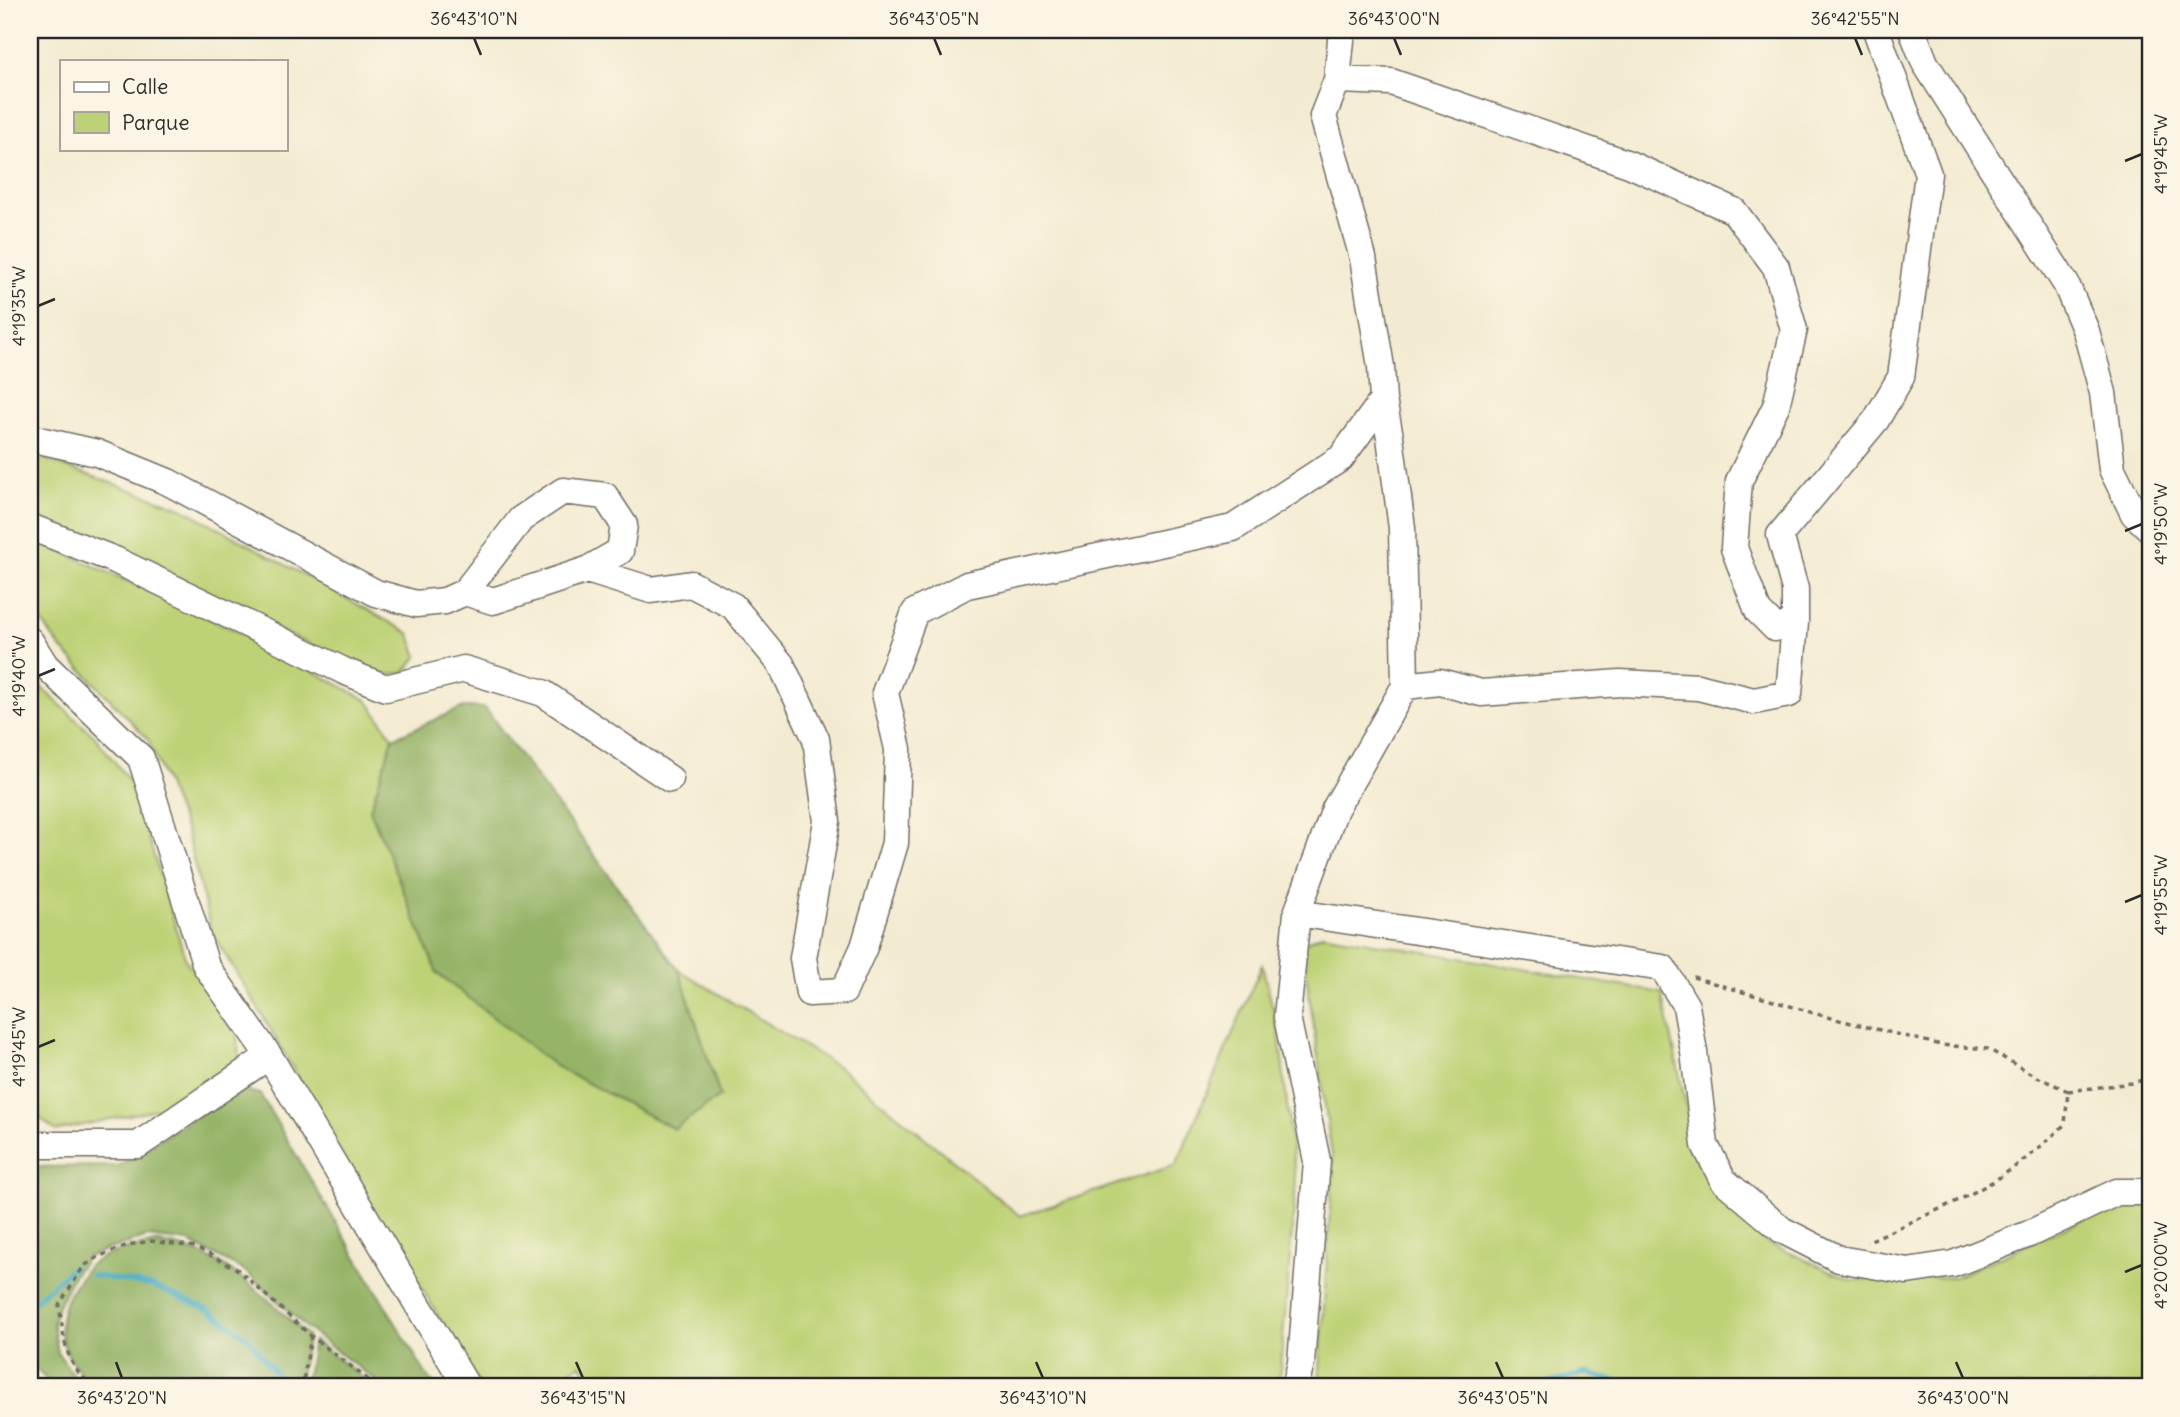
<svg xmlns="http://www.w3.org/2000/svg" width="2180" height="1417" font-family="Delius,sans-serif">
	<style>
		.green { fill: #bdd276; stroke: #747e50; stroke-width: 2 }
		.forest { fill: #96b467; stroke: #607049; stroke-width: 2 }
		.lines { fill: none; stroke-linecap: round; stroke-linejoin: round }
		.stream { stroke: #41a9c1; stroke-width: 5 }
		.minor-casing { stroke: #716e65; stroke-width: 29 }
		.path { stroke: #716e65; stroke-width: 3.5; stroke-dasharray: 5 5; stroke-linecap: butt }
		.minor { stroke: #fff; stroke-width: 26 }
		.ticks { fill: none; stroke: #2b2b2b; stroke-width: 2.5 }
		.neatline { fill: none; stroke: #2b2b2b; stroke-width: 2.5 }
		.ticks-label { font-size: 18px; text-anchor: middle; fill: #2b2b2b }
	</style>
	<rect width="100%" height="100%" fill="#fcf5e5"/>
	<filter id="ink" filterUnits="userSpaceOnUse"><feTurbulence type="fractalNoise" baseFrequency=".0143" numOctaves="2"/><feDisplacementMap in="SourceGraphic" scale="14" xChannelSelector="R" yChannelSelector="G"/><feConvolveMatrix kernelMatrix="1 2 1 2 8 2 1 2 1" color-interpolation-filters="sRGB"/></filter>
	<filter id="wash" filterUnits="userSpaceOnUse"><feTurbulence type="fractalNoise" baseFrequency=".00686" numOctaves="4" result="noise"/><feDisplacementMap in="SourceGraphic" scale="28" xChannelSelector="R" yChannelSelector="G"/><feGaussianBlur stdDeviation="1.57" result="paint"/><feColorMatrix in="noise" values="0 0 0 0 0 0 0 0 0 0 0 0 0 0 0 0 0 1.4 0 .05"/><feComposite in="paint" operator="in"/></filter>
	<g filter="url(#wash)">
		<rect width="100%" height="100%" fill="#f3ebd1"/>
		<path class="green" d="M 30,454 L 182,508 L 409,633 L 418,656 L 404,673 L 376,675 L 30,515 Z
			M 30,537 L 248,636 L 367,700 L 393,738 L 370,810 L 720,1096 L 679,970 L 840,1068 L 1020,1216 L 1176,1165 L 1262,965 L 1279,1033 L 1296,1184 L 1279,1383 L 1275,1387 L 598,1387 L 580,1364 L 550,1387 L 481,1387 L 418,1282 L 350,1180 L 303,1086 L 261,1013 L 212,933 L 186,831 L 148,739 L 61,648 L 30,606 Z
			M 30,677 L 95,737 L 132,784 L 186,961 L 236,1026 L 239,1058 L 166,1107 L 56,1131 L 30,1111 Z
			M 1322,934 L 1662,993 L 1698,1161 L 1763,1241 L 1851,1280 L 1955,1277 L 2117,1204 L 2150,1204 L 2150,1387 L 1319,1387 L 1333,1163 L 1302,944 Z"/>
		<path class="forest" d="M 464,707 L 485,708 L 679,970 L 720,1096 L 674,1129 L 555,1066 L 437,973 L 370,810 L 393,738 Z
			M 239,1089 L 260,1094 L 427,1376 L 437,1387 L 382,1387 L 379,1383 L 309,1330 L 245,1271 L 189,1242 L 148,1237 L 106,1250 L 87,1257 L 73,1276 L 58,1305 L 53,1325 L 58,1353 L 76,1379 L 88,1387 C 51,1387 55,1389 30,1363 L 30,1167 L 118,1166 Z
			M 157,1243 C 221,1249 262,1295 308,1336 L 300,1374 L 291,1387 L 162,1387 C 135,1367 116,1397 95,1385 C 87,1381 82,1374 76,1367 C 54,1339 56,1311 77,1282 C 81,1277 85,1269 90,1265 C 107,1251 135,1247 157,1243 Z
			M 313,1340 L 375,1387 L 300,1387 L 308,1371 Z"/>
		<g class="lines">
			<path class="stream" d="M 91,1275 L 152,1286 L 209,1310 L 247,1337 L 284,1384
				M 30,1305 L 73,1267
				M 1539,1387 L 1542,1385 L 1585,1373 L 1637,1387"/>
		</g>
	</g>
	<g filter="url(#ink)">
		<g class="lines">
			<g class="minor-casing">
				<path id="minor" d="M 1912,30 L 1925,63 L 2066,284 L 2086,331 L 2103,393 L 2112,469 L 2134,514 L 2150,529
					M 1337,80 L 1342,30
					M 1383,400 L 1390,437 L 1402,528 L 1405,686
					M 30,438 L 97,453 L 168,482 L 376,593 L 416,604 L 445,601 L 465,592 L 521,519 L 563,491 L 605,496 L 624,525 L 620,551 L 587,570 L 493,601 L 465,592
					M 30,527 L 115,560 L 344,671 L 386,688 L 464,669 L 543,693 L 670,779
					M 587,570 L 651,590 L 691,584 L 733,606 L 781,664 L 816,739 L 827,821 L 803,958 L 809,993 L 844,991 L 864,947 L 895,843 L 898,749 L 885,693 L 915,612 L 967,585 L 1233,528 L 1341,458 L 1383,400 L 1381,367 L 1363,258 L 1323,116 L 1337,80 L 1391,82 L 1629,164 L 1734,211 L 1776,267 L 1794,330 L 1776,406 L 1739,481 L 1734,548 L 1758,611 L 1775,628 L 1795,623 L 1795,589 L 1780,535 L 1876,420 L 1901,377 L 1928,174 L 1876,30
					M 30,641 L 45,665 L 141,758 L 206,966 L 269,1056 L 467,1387
					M 1297,913 L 1663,968 L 1686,1006 L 1694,1052 L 1705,1145 L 1723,1180 L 1782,1230 L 1839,1259 L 1907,1271 L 1953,1264 L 2029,1234 L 2117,1192 L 2150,1192
					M 30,1145 L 138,1145 L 269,1056
					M 1295,1387 L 1301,1363 L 1317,1161 L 1287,1017 L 1297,913 L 1335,809 L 1405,686 L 1440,682 L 1481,693 L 1620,683 L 1698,687 L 1754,701 L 1789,694 L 1795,623"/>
			</g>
			<path class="path" d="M 1693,977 L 1827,1017 L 1941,1045 L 1988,1049 L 2037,1077 L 2068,1091 L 2065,1124 C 2046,1143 2025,1160 2003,1175 C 1962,1202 1911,1221 1867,1242
				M 2068,1091 L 2132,1083 L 2150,1078
				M 94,1387 C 63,1363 65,1341 59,1305 L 84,1266 L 100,1256 L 128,1245 L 151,1241 L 195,1247 L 237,1269 L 311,1336 L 378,1387
				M 130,1387 L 146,1383 L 158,1387
				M 298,1387 L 303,1382 L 311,1336"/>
			<use href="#minor" class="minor"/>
		</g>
	</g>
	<path class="ticks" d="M 474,38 L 481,55M 934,38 L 941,55M 1394,38 L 1401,55M 1855,38 L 1862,55M 2125,161 L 2142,154M 38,306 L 55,299M 2125,531 L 2142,524M 38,676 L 55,669M 2125,902 L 2142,895M 38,1047 L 55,1040M 2125,1272 L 2142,1265M 116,1362 L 122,1378M 576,1362 L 583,1378M 1036,1362 L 1043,1378M 1496,1362 L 1503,1378M 1956,1362 L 1963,1378"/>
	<rect width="2180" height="1417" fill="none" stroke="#fcf5e5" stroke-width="77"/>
	<rect x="60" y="60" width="228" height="91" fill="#fcf5e5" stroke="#a8a49b" stroke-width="2"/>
	<rect x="74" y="82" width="35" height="10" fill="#ffffff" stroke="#a8a49b" stroke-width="2"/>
	<text x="122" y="94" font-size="21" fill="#2b2b2b">Calle</text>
	<rect x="74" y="112" width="35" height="21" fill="#bdd276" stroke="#a8a49b" stroke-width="2"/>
	<text x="122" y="130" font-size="21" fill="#2b2b2b">Parque</text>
	<rect x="38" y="38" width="2104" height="1340" class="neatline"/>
	<g class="ticks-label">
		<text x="474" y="25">36°43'10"N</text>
		<text x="934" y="25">36°43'05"N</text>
		<text x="1394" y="25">36°43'00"N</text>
		<text x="1855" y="25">36°42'55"N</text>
		<text transform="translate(2161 154) rotate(-90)" y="6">4°19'45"W</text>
		<text transform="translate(19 306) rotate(-90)" y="6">4°19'35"W</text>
		<text transform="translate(2161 524) rotate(-90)" y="6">4°19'50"W</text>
		<text transform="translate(19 676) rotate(-90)" y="6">4°19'40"W</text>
		<text transform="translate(2161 895) rotate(-90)" y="6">4°19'55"W</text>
		<text transform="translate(19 1047) rotate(-90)" y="6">4°19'45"W</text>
		<text transform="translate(2161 1265) rotate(-90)" y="6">4°20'00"W</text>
		<text x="122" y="1404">36°43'20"N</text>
		<text x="583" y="1404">36°43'15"N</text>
		<text x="1043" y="1404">36°43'10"N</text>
		<text x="1503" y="1404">36°43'05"N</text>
		<text x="1963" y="1404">36°43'00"N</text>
	</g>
</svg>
